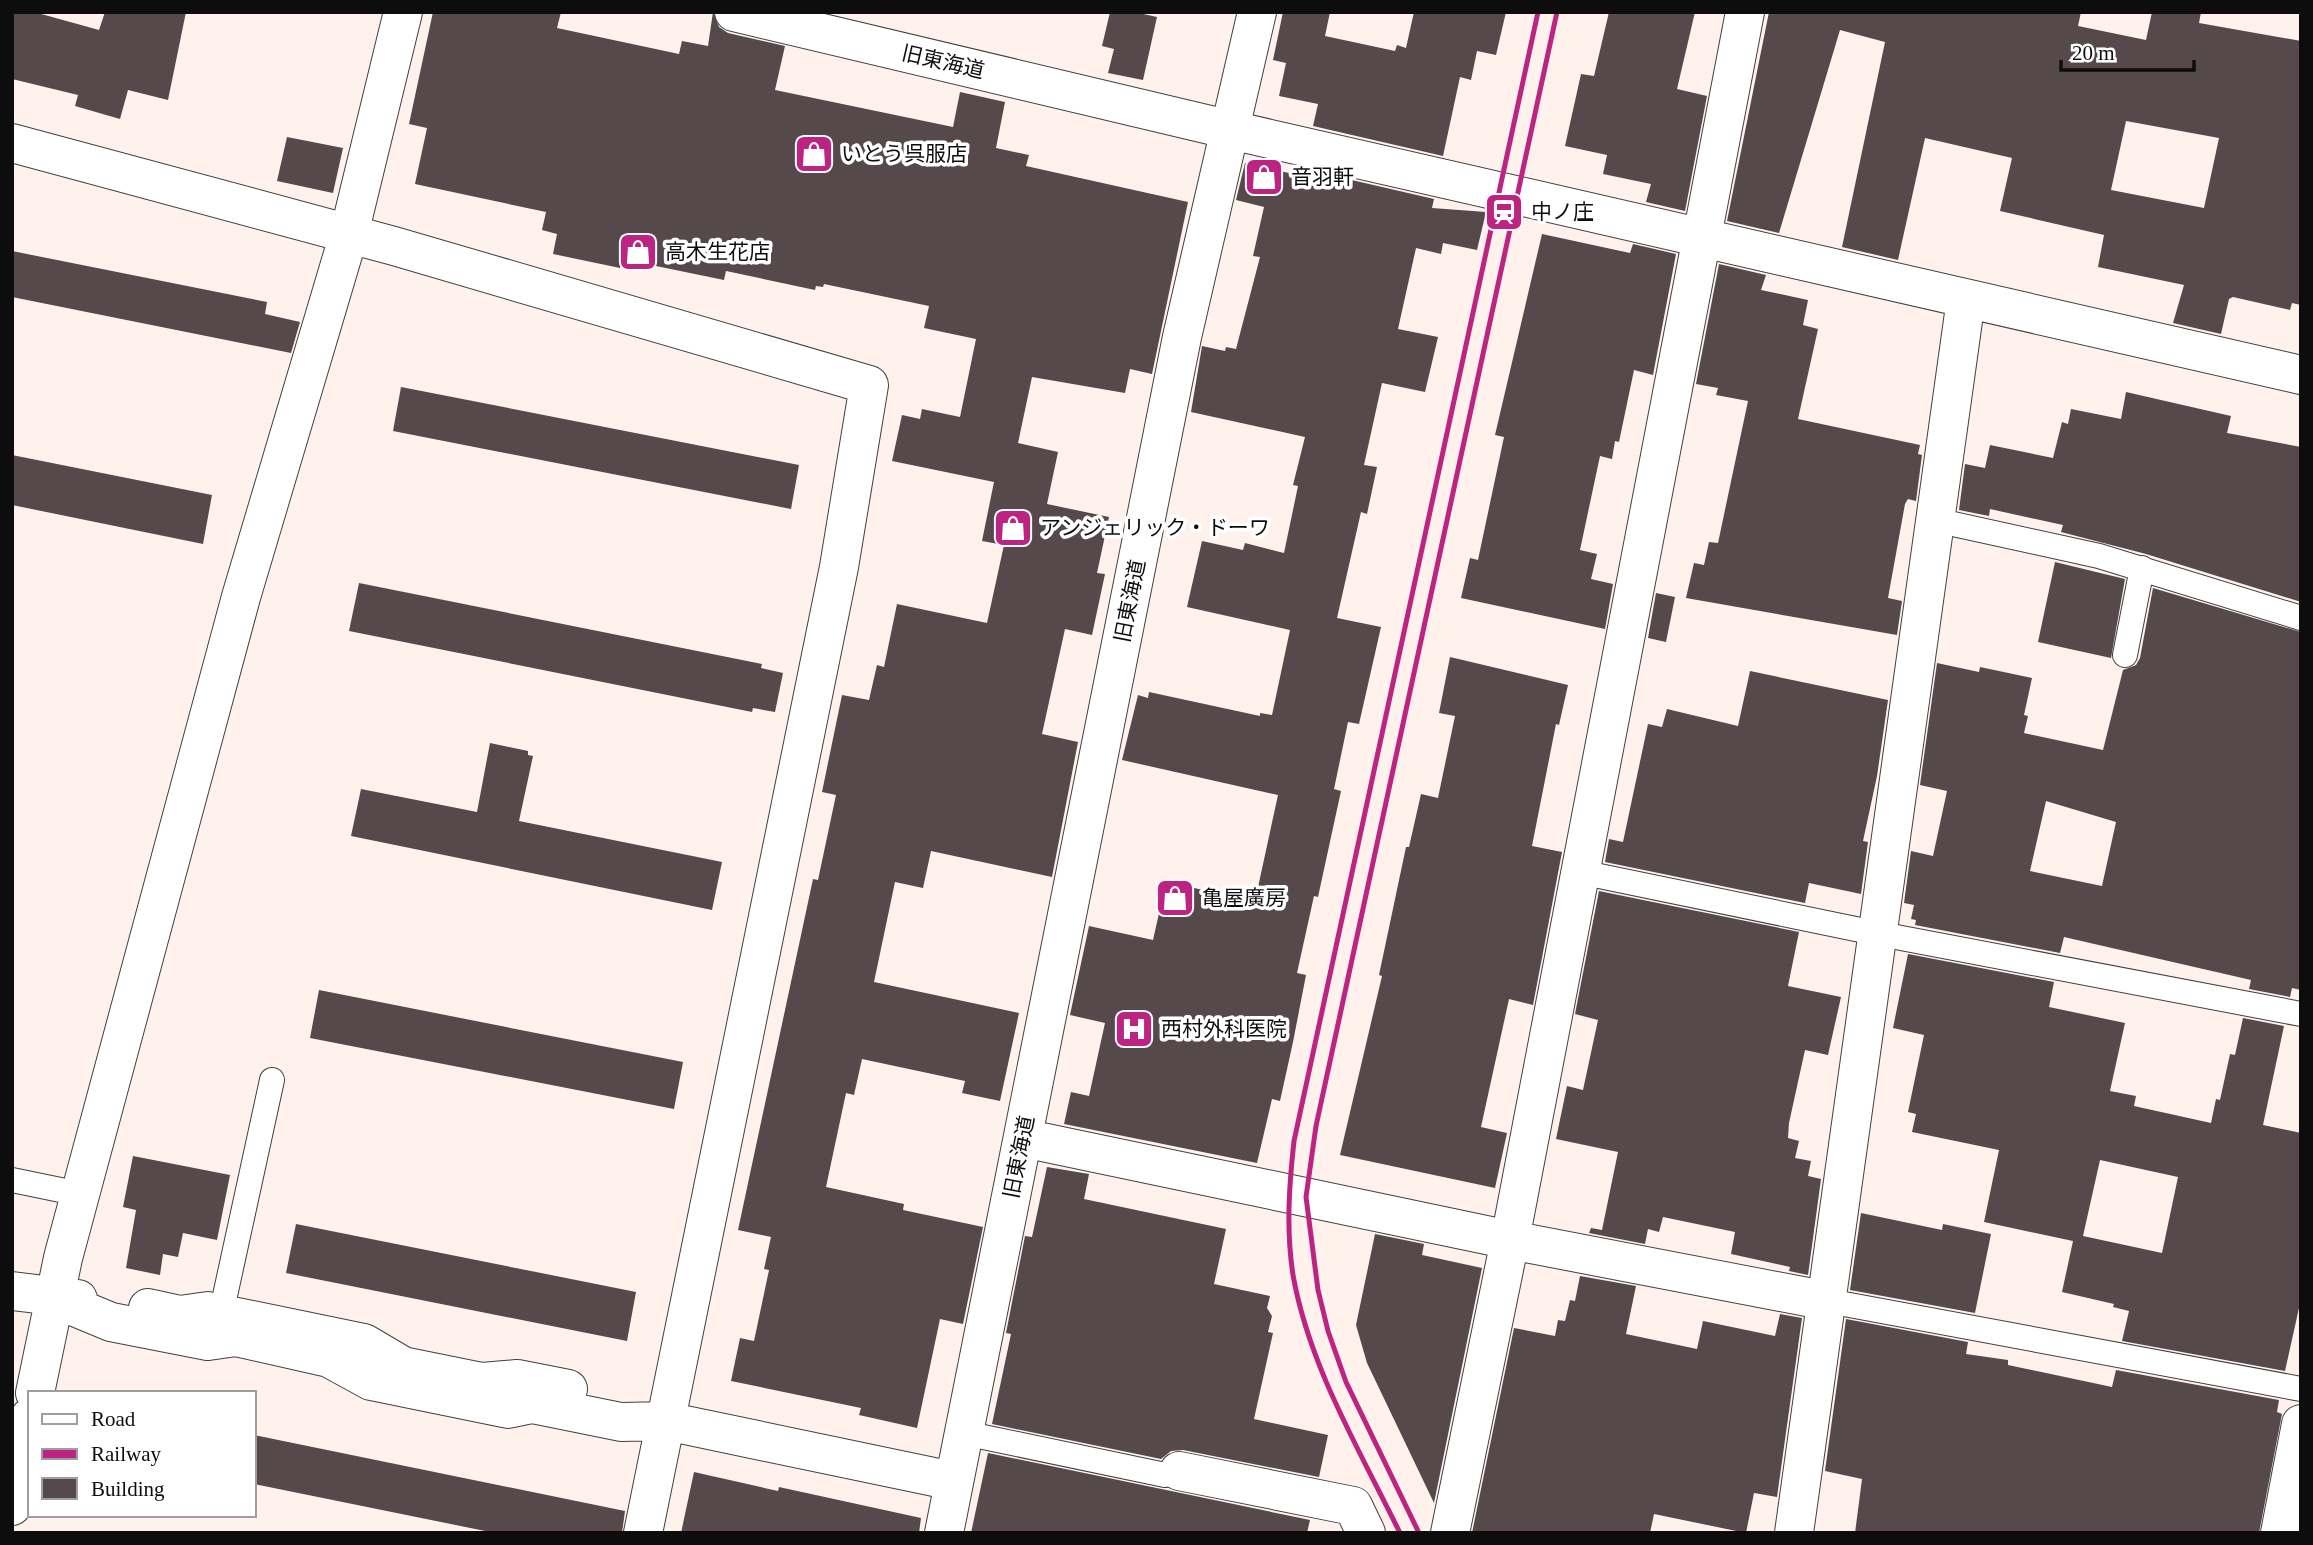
<svg xmlns="http://www.w3.org/2000/svg" width="2313" height="1545" font-family="'Times New Roman','Noto Sans JP',serif">
	<style>
		.building { fill: #55494b; fill-rule: evenodd }
		.lines { fill: none; stroke-linecap: round; stroke-linejoin: round }
		.service-casing { stroke: #404040; stroke-width: 26 }
		.minor-casing { stroke: #404040; stroke-width: 40 }
		.service { stroke: #fff; stroke-width: 24 }
		.minor { stroke: #fff; stroke-width: 38 }
		.rail { stroke: #bd2481; stroke-width: 5 }
		.labels { text-anchor: middle; dominant-baseline: central; stroke-width: 7; stroke-linejoin: round; paint-order: stroke }
		.street-label { font-size: 21px; fill: #0d0d0d; stroke: #fff }
		.poi-label { font-size: 21px; fill: #0d0d0d; stroke: #fff; text-anchor: start }
	</style>
	<rect width="100%" height="100%" fill="#fff1ec"/>
	<path class="building" d="M 12,12 L 34,12 L 99,30 L 105,12 L 186,12 L 168,100 L 128,90 L 120,119 L 75,106 L 78,95 L 12,79 Z
		M 433,12 L 561,12 L 557,28 L 679,54 L 682,41 L 708,46 L 713,12 L 719,27 L 728,33 L 785,46 L 775,90 L 953,127 L 960,92 L 1005,102 L 996,148 L 1029,155 L 1026,166 L 1188,202 L 1152,374 L 1130,369 L 1125,393 L 1032,377 L 1018,443 L 1058,452 L 1047,504 L 1109,517 L 1097,573 L 1105,574 L 1092,635 L 1065,629 L 1042,734 L 1078,742 L 1052,877 L 931,851 L 923,888 L 895,882 L 874,982 L 1019,1013 L 1000,1101 L 962,1093 L 965,1081 L 862,1059 L 854,1095 L 846,1093 L 826,1187 L 904,1204 L 903,1210 L 983,1227 L 963,1324 L 940,1319 L 917,1428 L 859,1415 L 861,1408 L 731,1381 L 740,1338 L 754,1341 L 769,1270 L 764,1269 L 771,1237 L 738,1230 L 813,879 L 818,880 L 836,795 L 822,792 L 842,695 L 869,700 L 877,665 L 884,667 L 897,604 L 987,623 L 1004,545 L 982,541 L 994,482 L 892,461 L 902,415 L 920,419 L 922,409 L 960,417 L 976,339 L 924,328 L 929,306 L 824,284 L 823,287 L 816,286 L 815,290 L 726,271 L 724,280 L 622,259 L 620,268 L 553,254 L 557,234 L 542,230 L 546,212 L 415,184 L 427,128 L 409,124 Z
		M 1110,12 L 1134,12 L 1157,17 L 1143,80 L 1108,73 L 1114,49 L 1102,46 Z
		M 1283,12 L 1330,12 L 1325,36 L 1395,51 L 1397,45 L 1406,48 L 1414,12 L 1506,12 L 1496,55 L 1477,51 L 1471,80 L 1460,77 L 1443,156 L 1313,126 L 1318,104 L 1279,96 L 1286,63 L 1273,60 Z
		M 1609,12 L 1695,12 L 1677,89 L 1707,96 L 1685,211 L 1646,202 L 1651,184 L 1603,174 L 1607,155 L 1565,146 L 1581,74 L 1594,76 Z
		M 1769,12 L 2081,12 L 2078,26 L 2146,40 L 2152,12 L 2201,12 L 2199,23 L 2301,41 L 2301,305 L 2292,303 L 2290,310 L 2233,297 L 2229,299 L 2221,334 L 2173,323 L 2184,285 L 2098,267 L 2104,235 L 2000,211 L 2012,158 L 1925,138 L 1898,260 L 1842,247 L 1885,42 L 1840,30 L 1779,233 L 1727,221 ZM 2126,121 L 2219,138 L 2204,208 L 2111,190 Z
		M 287,137 L 343,148 L 333,193 L 277,181 Z
		M 1245,163 L 1302,176 L 1304,169 L 1434,199 L 1432,208 L 1486,212 L 1477,250 L 1443,243 L 1441,254 L 1416,248 L 1398,329 L 1438,337 L 1425,392 L 1382,383 L 1364,465 L 1377,467 L 1367,514 L 1361,512 L 1337,618 L 1381,627 L 1359,724 L 1348,722 L 1334,789 L 1341,791 L 1318,897 L 1314,896 L 1297,973 L 1306,975 L 1293,1042 L 1280,1101 L 1272,1099 L 1257,1163 L 1064,1124 L 1071,1092 L 1089,1096 L 1105,1023 L 1070,1015 L 1089,926 L 1153,940 L 1166,882 L 1255,901 L 1278,795 L 1122,760 L 1138,695 L 1148,698 L 1149,692 L 1260,716 L 1260,713 L 1272,715 L 1290,630 L 1187,607 L 1202,541 L 1243,550 L 1245,543 L 1284,553 L 1298,486 L 1293,485 L 1305,437 L 1191,412 L 1202,346 L 1225,351 L 1226,347 L 1236,349 L 1260,257 L 1253,256 L 1264,207 L 1236,200 Z
		M 1542,234 L 1630,253 L 1633,244 L 1676,254 L 1653,375 L 1634,370 L 1619,442 L 1615,441 L 1612,459 L 1600,456 L 1580,550 L 1597,554 L 1591,579 L 1613,584 L 1605,629 L 1461,598 L 1470,558 L 1478,560 L 1504,437 L 1495,435 Z
		M 12,251 L 267,302 L 265,314 L 300,322 L 291,353 L 12,297 Z
		M 1719,264 L 1766,275 L 1761,290 L 1808,300 L 1803,325 L 1818,329 L 1798,419 L 1920,445 L 1918,454 L 1922,455 L 1916,501 L 1908,499 L 1905,504 L 1888,598 L 1902,601 L 1897,635 L 1686,598 L 1694,563 L 1704,565 L 1709,542 L 1718,543 L 1748,401 L 1716,395 L 1718,388 L 1696,384 Z
		M 401,387 L 799,465 L 791,509 L 393,431 Z
		M 2126,392 L 2231,416 L 2227,433 L 2301,447 L 2301,602 L 2146,554 L 2061,532 L 2063,525 L 1990,509 L 1989,516 L 1959,510 L 1965,464 L 1985,468 L 1990,445 L 2053,458 L 2062,422 L 2068,424 L 2071,409 L 2121,419 Z
		M 12,455 L 212,495 L 203,544 L 12,505 Z
		M 2055,562 L 2125,579 L 2111,658 L 2038,642 Z
		M 359,583 L 762,664 L 761,668 L 783,673 L 775,712 L 753,708 L 752,712 L 349,631 Z
		M 2153,588 L 2301,632 L 2301,990 L 2292,988 L 2290,997 L 2249,989 L 2251,980 L 2064,937 L 2060,953 L 1915,925 L 1916,920 L 1911,919 L 1914,905 L 1904,903 L 1911,851 L 1933,856 L 1947,791 L 1920,785 L 1937,663 L 1979,672 L 1980,667 L 2032,678 L 2024,715 L 2028,716 L 2024,733 L 2103,750 L 2123,670 L 2136,665 L 2140,658 ZM 2046,801 L 2116,822 L 2102,886 L 2030,871 Z
		M 1656,593 L 1675,597 L 1666,642 L 1648,638 Z
		M 1450,657 L 1568,685 L 1559,725 L 1556,724 L 1532,846 L 1562,852 L 1533,1005 L 1509,999 L 1481,1127 L 1507,1133 L 1495,1188 L 1340,1155 L 1382,976 L 1379,975 L 1406,847 L 1409,847 L 1421,794 L 1438,798 L 1455,716 L 1439,713 Z
		M 1750,671 L 1888,700 L 1877,776 L 1863,841 L 1868,842 L 1861,894 L 1809,883 L 1805,903 L 1605,862 L 1609,839 L 1623,842 L 1648,724 L 1662,727 L 1667,709 L 1738,726 Z
		M 490,743 L 528,751 L 528,755 L 533,756 L 519,821 L 722,862 L 712,910 L 351,836 L 361,789 L 477,812 Z
		M 1599,891 L 1799,932 L 1788,986 L 1841,997 L 1828,1055 L 1805,1050 L 1789,1123 L 1788,1138 L 1799,1141 L 1795,1158 L 1811,1161 L 1808,1176 L 1821,1179 L 1808,1275 L 1789,1271 L 1790,1267 L 1731,1254 L 1735,1232 L 1663,1217 L 1659,1232 L 1648,1229 L 1645,1244 L 1589,1233 L 1591,1228 L 1602,1230 L 1618,1152 L 1556,1139 L 1567,1086 L 1583,1090 L 1598,1020 L 1575,1014 Z
		M 1908,954 L 2054,982 L 2049,1007 L 2125,1023 L 2110,1091 L 2136,1096 L 2134,1106 L 2211,1123 L 2216,1099 L 2220,1100 L 2230,1054 L 2235,1055 L 2243,1018 L 2284,1026 L 2263,1125 L 2301,1133 L 2301,1299 L 2285,1371 L 2122,1341 L 2129,1311 L 2113,1307 L 2114,1304 L 2062,1292 L 2073,1241 L 1984,1222 L 1999,1150 L 1912,1132 L 1916,1114 L 1908,1112 L 1924,1035 L 1893,1028 ZM 2100,1160 L 2178,1177 L 2162,1253 L 2083,1236 Z
		M 319,990 L 683,1062 L 674,1109 L 310,1038 Z
		M 133,1156 L 230,1175 L 217,1240 L 183,1233 L 178,1257 L 163,1254 L 160,1275 L 126,1268 L 136,1210 L 123,1207 Z
		M 1047,1167 L 1089,1174 L 1084,1199 L 1226,1229 L 1214,1284 L 1270,1296 L 1267,1308 L 1272,1316 L 1268,1332 L 1273,1333 L 1254,1419 L 1328,1435 L 1319,1477 L 1183,1450 L 1171,1451 L 1161,1459 L 992,1424 L 1011,1334 L 1006,1333 L 1025,1236 L 1032,1237 Z
		M 1861,1213 L 1942,1230 L 1943,1224 L 1991,1234 L 1975,1313 L 1850,1290 Z
		M 296,1224 L 636,1292 L 627,1341 L 286,1273 Z
		M 1375,1234 L 1424,1244 L 1422,1255 L 1482,1268 L 1434,1503 L 1367,1363 L 1356,1325 Z
		M 1580,1276 L 1636,1286 L 1626,1334 L 1697,1349 L 1703,1321 L 1775,1336 L 1780,1314 L 1802,1318 L 1777,1497 L 1754,1493 L 1746,1533 L 1654,1514 L 1650,1533 L 1472,1533 L 1514,1328 L 1555,1336 L 1558,1320 L 1565,1321 L 1570,1300 L 1575,1301 Z
		M 1846,1319 L 1968,1342 L 1966,1354 L 2008,1360 L 2008,1365 L 2112,1387 L 2116,1370 L 2279,1400 L 2277,1412 L 2282,1414 L 2259,1533 L 1855,1533 L 1862,1479 L 1825,1471 Z
		M 254,1435 L 625,1511 L 622,1533 L 495,1533 L 254,1484 Z
		M 988,1453 L 1310,1520 L 1307,1533 L 971,1533 Z
		M 694,1472 L 778,1491 L 779,1487 L 921,1518 L 919,1533 L 681,1533 Z"/>
	<g class="lines">
		<g class="service-casing">
			<path id="service" d="M 1935,520 L 2099,556 L 2301,618
				M 2125,655 L 2142,568
				M 1580,872 L 1875,933 L 2301,1014
				M 12,1180 L 80,1194
				M 1828,1301 L 2301,1389
				M 221,1314 L 272,1080
				M 964,1433 L 1165,1475 L 1179,1471"/>
		</g>
		<g class="minor-casing">
			<path id="minor" d="M 734,12 L 1231,130 L 2301,375
				M 12,143 L 394,246 L 869,385 L 839,567 L 643,1533
				M 1023,1138 L 1510,1240 L 1828,1301
				M 12,1291 L 78,1299
				M 53,1298 L 111,1322 L 208,1341 L 236,1337 L 329,1358 L 371,1381 L 508,1409 L 532,1404 L 621,1422 L 666,1421 L 953,1481
				M 148,1308 L 180,1315 L 208,1311 L 364,1343 L 403,1366 L 482,1382 L 517,1379 L 568,1389
				M 35,1393 L 63,1258 L 241,597 L 349,234 L 403,12
				M 1179,1471 L 1353,1506 L 1366,1533
				M 12,1506 L 30,1417
				M 944,1533 L 1182,337 L 1257,12
				M 1450,1533 L 1510,1240 L 1745,12
				M 1794,1533 L 1966,299
				M 2280,1533 L 2301,1424"/>
		</g>
		<use href="#service" class="service"/>
		<use href="#minor" class="minor"/>
		<path class="rail" d="M 1400,1533 C 1360,1451 1309,1366 1293,1275 C 1286,1230 1289,1186 1294,1141 L 1538,12
			M 1419,1533 L 1346,1382 L 1328,1331 L 1318,1290 L 1306,1197 L 1316,1126 L 1557,12"/>
	</g>
	<defs>
		<g id="shop-square" transform="scale(2.0125)"><rect x="-9" y="-9" width="18" height="18" rx="4" fill="#bd2481" stroke="#fff"/><path d="M-5-2.5h2.3a2.7 3.5 0 0 1 5.4 0H5L5.5 6h-11ZM-1.5-2.5h3a1.5 2.3 0 0 0-3 0Z" fill="#fff"/></g>
		<g id="station-square" transform="scale(2.0125)"><rect x="-9" y="-9" width="18" height="18" rx="4" fill="#bd2481" stroke="#fff"/><path d="M-3-6H3Q5-6 5-4V2Q5 4 3 4L4.5 6H3L1.5 4h-3L-3 6H-4.5L-3 4Q-5 4-5 2V-4Q-5-6-3-6ZM-3.5-4v3h7v-3ZM-3.5 1v1.5H-2V1ZM2 1v1.5H3.5V1Z" fill="#fff"/></g>
		<g id="hospital-square" transform="scale(2.0125)"><rect x="-9" y="-9" width="18" height="18" rx="4" fill="#bd2481" stroke="#fff"/><path d="M-5-5h3v3.5h4V-5h3V5h-3V1.5h-4V5h-3Z" fill="#fff"/></g>
	</defs>
	<g fill-rule="evenodd">
		<use href="#shop-square" x="814" y="154"/>
		<use href="#shop-square" x="1264" y="177"/>
		<use href="#station-square" x="1504" y="212"/>
		<use href="#shop-square" x="638" y="252"/>
		<use href="#shop-square" x="1013" y="528"/>
		<use href="#shop-square" x="1175" y="898"/>
		<use href="#hospital-square" x="1134" y="1029"/>
	</g>
	<g class="labels">
		<g class="street-label">
			<text transform="translate(943 62) rotate(13)">旧東海道</text>
			<text transform="translate(1130 601) rotate(-79)">旧東海道</text>
			<text transform="translate(1019 1157) rotate(-79)">旧東海道</text>
		</g>
		<g class="poi-label">
			<text x="841" y="154">いとう呉服店</text>
			<text x="1291" y="177">音羽軒</text>
			<text x="1531" y="212">中ノ庄</text>
			<text x="665" y="252">高木生花店</text>
			<text x="1040" y="528">アンジェリック・ドーワ</text>
			<text x="1202" y="898">亀屋廣房</text>
			<text x="1161" y="1029">西村外科医院</text>
		</g>
	</g>
	<rect width="2313" height="1545" fill="none" stroke="#0d0d0d" stroke-width="28"/>
	<rect x="28" y="1391" width="228" height="126" fill="#ffffff" stroke="#9e9e9e" stroke-width="2"/>
	<rect x="42" y="1414" width="35" height="10" fill="#ffffff" stroke="#9e9e9e" stroke-width="2"/>
	<text x="91" y="1426" font-size="21" fill="#0d0d0d">Road</text>
	<rect x="42" y="1449" width="35" height="10" fill="#bd2481" stroke="#9e9e9e" stroke-width="2"/>
	<text x="91" y="1461" font-size="21" fill="#0d0d0d">Railway</text>
	<rect x="42" y="1478" width="35" height="21" fill="#55494b" stroke="#9e9e9e" stroke-width="2"/>
	<text x="91" y="1496" font-size="21" fill="#0d0d0d">Building</text>
	<path d="M2061 60v10h133v-10" fill="none" stroke="#0d0d0d" stroke-width="3.5"/>
	<text x="2072" y="60" font-size="21" fill="#0d0d0d" stroke="#ffffff" stroke-width="5" paint-order="stroke">20 m</text>
</svg>
